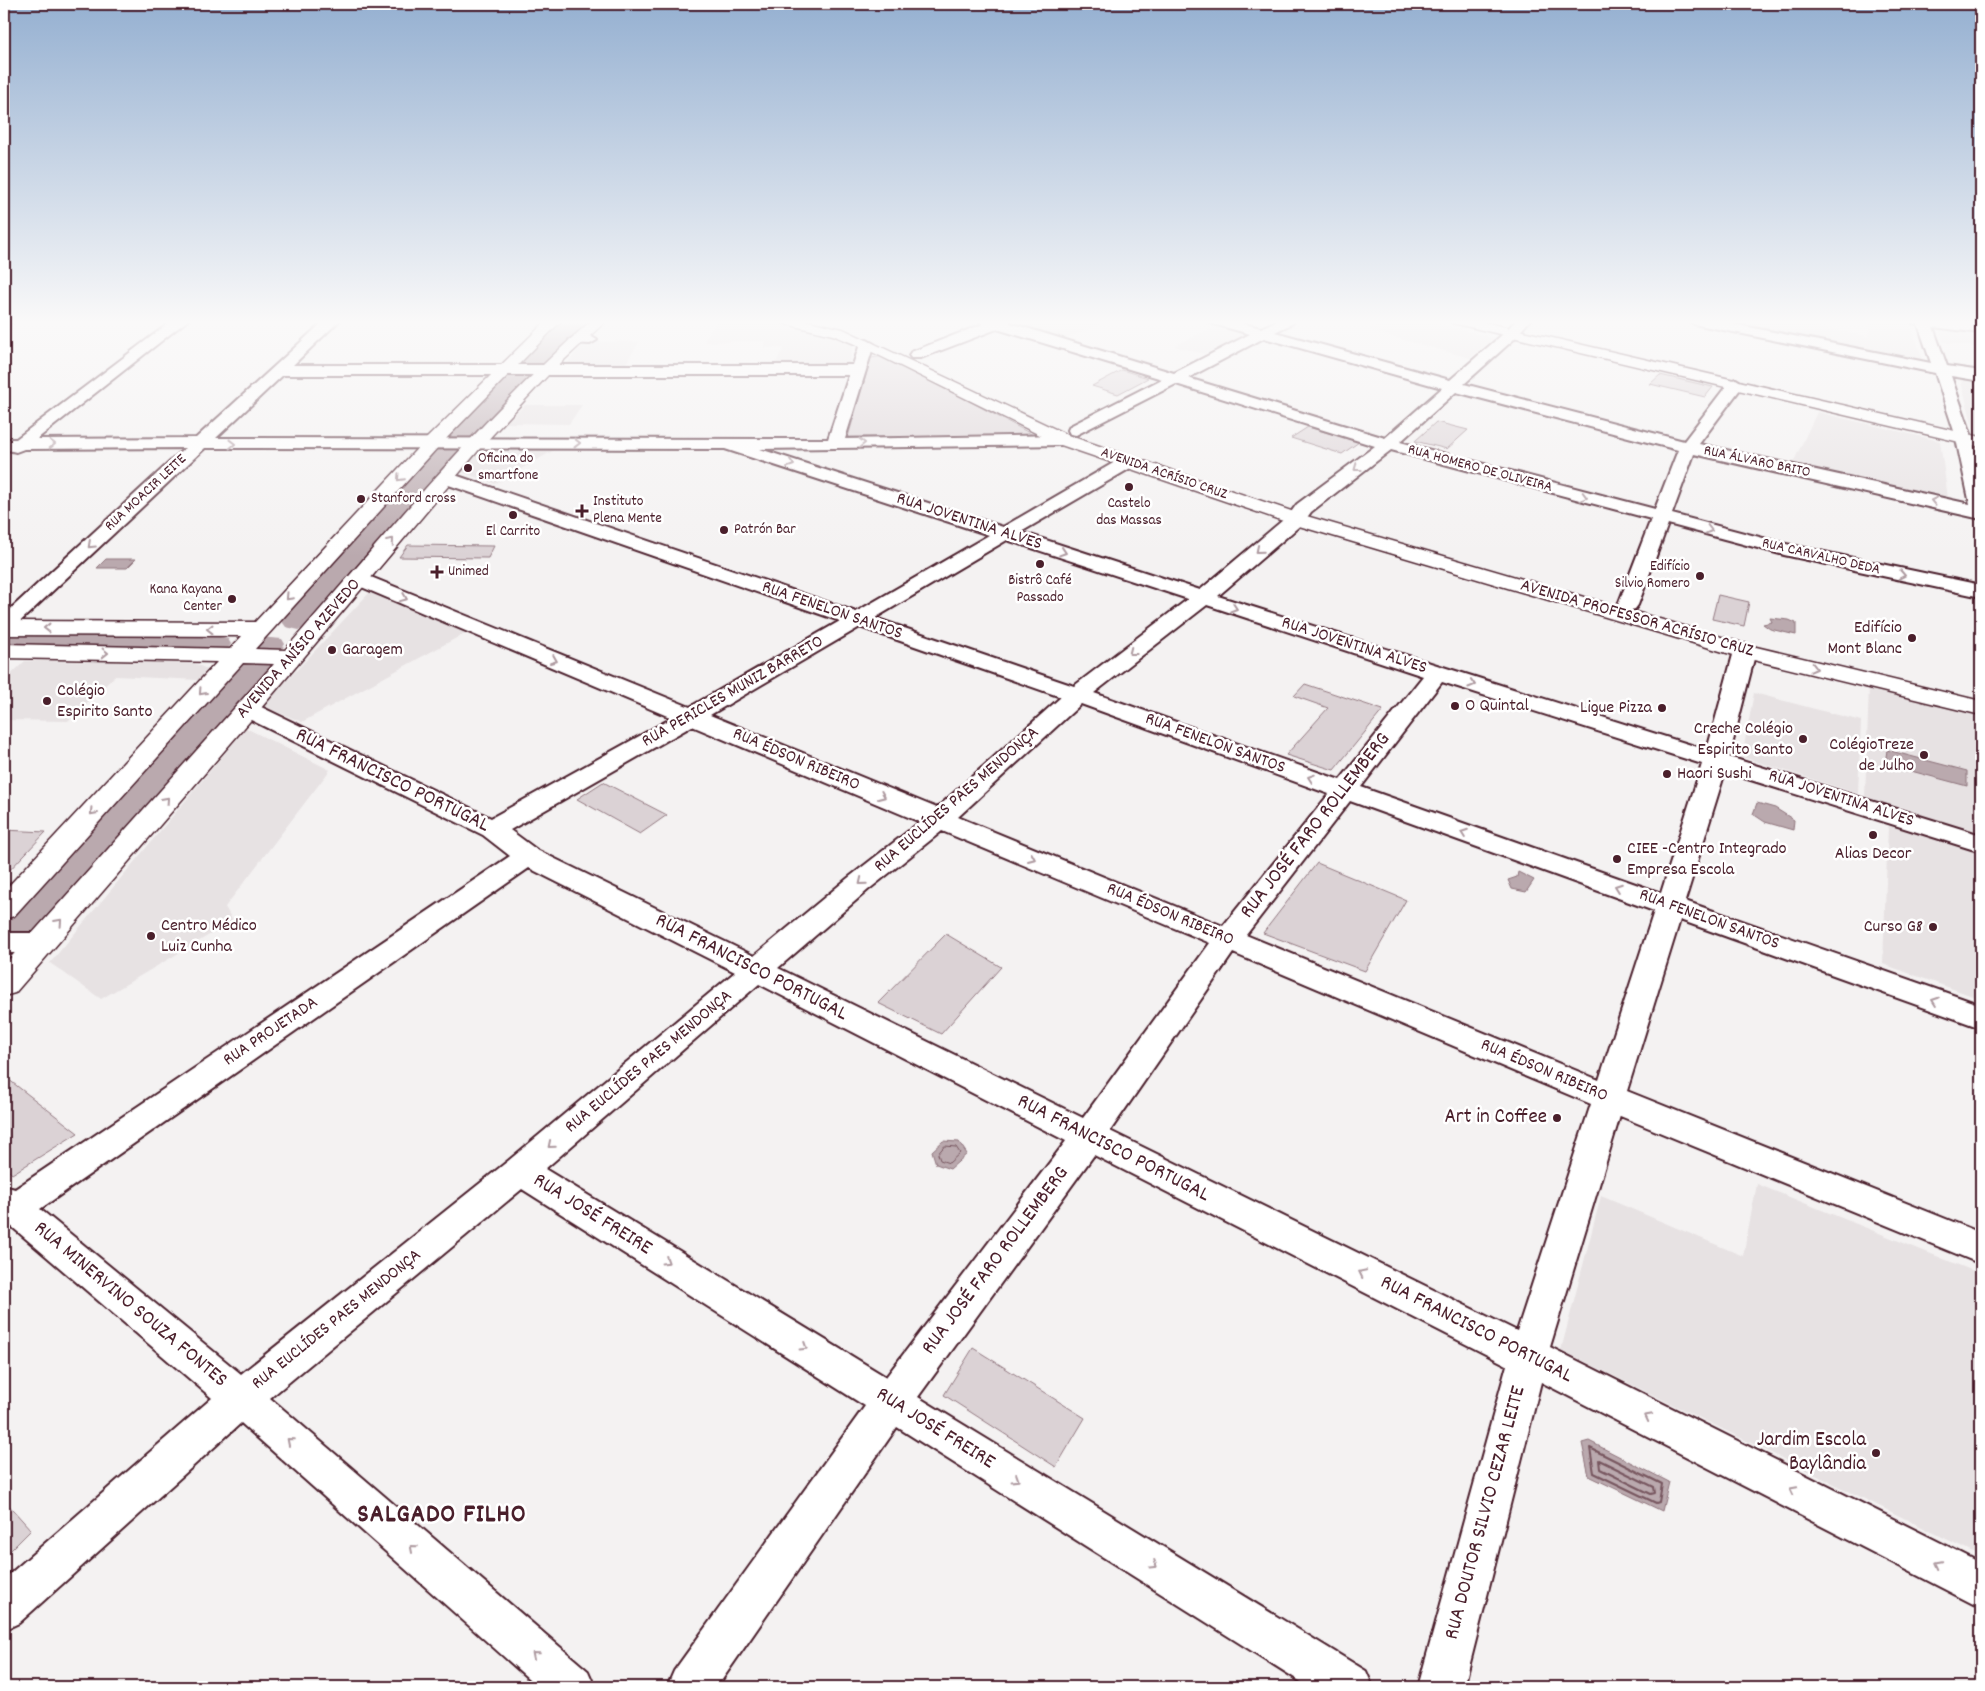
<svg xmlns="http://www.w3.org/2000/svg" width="1985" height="1691" font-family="Dekko,sans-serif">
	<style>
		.built { fill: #e7e2e3 }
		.green { fill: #dbd2d5; stroke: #927880 }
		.water { fill: #baa9ae; stroke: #8d727a }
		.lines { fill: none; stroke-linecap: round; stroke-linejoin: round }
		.shore-far1 { stroke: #77565f; stroke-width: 1 }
		.shore { stroke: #77565f; stroke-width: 2 }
		.canal { fill: #baa9ae; fill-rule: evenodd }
		.river { fill: #baa9ae; fill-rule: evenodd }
		.street-casing { stroke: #4a1f2b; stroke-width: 4 }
		.secondary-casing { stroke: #4a1f2b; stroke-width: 3 }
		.street { fill: #fff; fill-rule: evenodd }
		.secondary { fill: #fff; fill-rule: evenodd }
		.oneway { stroke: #ae9aa0 }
		.poi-dot { fill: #4a1f2b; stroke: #fff; stroke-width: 2 }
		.labels { text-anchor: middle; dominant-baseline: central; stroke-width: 5; stroke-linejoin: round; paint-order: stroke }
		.far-poi-label { font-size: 15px; fill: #4a1f2b; stroke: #fff; text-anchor: start }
		.far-street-label { font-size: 15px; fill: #4a1f2b; stroke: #fff }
		.street-label { font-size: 18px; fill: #4a1f2b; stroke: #fff }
		.poi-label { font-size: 18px; fill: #4a1f2b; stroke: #fff; text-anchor: start }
		.near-street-label { font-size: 21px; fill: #4a1f2b; stroke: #fff }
		.near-poi-label { font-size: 21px; fill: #4a1f2b; stroke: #fff; text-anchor: end }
		.near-district-label { font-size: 26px; font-weight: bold; letter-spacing: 1px; fill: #4a1f2b; stroke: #fff }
	</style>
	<rect width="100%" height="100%" fill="#f4f2f2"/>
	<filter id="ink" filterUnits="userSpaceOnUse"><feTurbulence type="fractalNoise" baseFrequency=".02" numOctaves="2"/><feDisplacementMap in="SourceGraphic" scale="10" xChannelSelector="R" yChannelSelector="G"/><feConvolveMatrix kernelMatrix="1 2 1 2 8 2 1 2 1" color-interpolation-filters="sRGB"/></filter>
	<g filter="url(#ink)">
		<path class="built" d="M 716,320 L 756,320 L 827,333 L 853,345 L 849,365 L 775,364 L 784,348 L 764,348 L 766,341 L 704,342 Z
			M 1025,320 L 1112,320 L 1064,339 L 1015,323 Z
			M 1388,320 L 1423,320 L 1494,338 L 1470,358 L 1367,330 Z
			M 1718,320 L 1781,320 L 1868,336 L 1872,320 L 1910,322 L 1924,363 Z
			M 1216,326 L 1247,334 L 1204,354 L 1174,346 Z
			M 1940,328 L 1981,333 L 1981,348 L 1943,342 Z
			M 585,341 L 639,342 L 625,365 L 566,365 Z
			M 1960,378 L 1981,381 L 1981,435 L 1975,434 Z
			M 525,405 L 582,405 L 569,424 L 506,423 Z
			M 1817,412 L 1940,441 L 1948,498 L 1793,463 Z
			M 480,447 L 556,449 L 495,484 L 461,472 Z
			M 370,592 L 471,630 L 302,722 L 263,706 Z
			M 25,661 L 191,662 L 207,669 L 199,680 L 115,676 L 68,721 L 4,720 L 4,681 Z
			M 1869,686 L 1981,713 L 1981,833 L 1865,798 Z
			M 1754,693 L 1861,721 L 1858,794 L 1742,757 Z
			M 246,728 L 330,770 L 225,907 L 233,921 L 101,999 L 50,963 Z
			M 1893,825 L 1981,854 L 1981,999 L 1883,964 L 1888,827 Z
			M 1757,1184 L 1981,1274 L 1981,1556 L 1561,1350 L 1601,1196 L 1743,1256 Z"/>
		<path class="green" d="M 884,356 L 1035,436 L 848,437 L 871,358 Z
			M 1122,370 L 1148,378 L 1118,394 L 1092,386 Z
			M 1660,375 L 1713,387 L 1705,397 L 1650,384 Z
			M 1436,422 L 1468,430 L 1447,449 L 1415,441 Z
			M 1308,427 L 1359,442 L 1342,454 L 1291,438 Z
			M 408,545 L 494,546 L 488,558 L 399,557 Z
			M 1718,595 L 1749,602 L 1744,626 L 1712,619 Z
			M 1305,684 L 1383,710 L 1334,770 L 1286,755 L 1328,708 L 1294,696 Z
			M 603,782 L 667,815 L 640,834 L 577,799 Z
			M 4,830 L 46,832 L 4,876 Z
			M 1317,863 L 1406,900 L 1365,971 L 1263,933 Z
			M 946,934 L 1001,967 L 941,1034 L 878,1003 Z
			M 4,1076 L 78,1133 L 12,1174 L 4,1166 Z
			M 973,1348 L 1085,1418 L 1056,1467 L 944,1395 Z
			M 4,1500 L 31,1530 L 4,1557 Z"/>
		<path class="water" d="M 106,559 L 136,559 L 127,568 L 97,568 Z
			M 1770,618 L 1789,620 L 1796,623 L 1796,635 L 1770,629 L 1763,624 L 1772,622 Z
			M 1887,750 L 1967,771 L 1967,786 L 1885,764 Z
			M 1757,803 L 1775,808 L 1794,820 L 1793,830 L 1765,822 L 1753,814 Z
			M 1518,872 L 1534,880 L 1526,892 L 1512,889 L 1508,880 L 1517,877 Z
			M 943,1141 L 959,1142 L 967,1154 L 950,1169 L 936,1164 L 932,1151 Z
			M 1589,1441 L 1669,1482 L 1662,1511 L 1589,1476 L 1582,1443 Z"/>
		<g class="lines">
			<path class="shore-far1" d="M 945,1146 L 956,1147 L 960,1153 L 949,1163 L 940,1160 L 938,1154 Z"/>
			<path class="shore" d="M 1590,1448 L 1662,1484 L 1659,1502 L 1656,1503 L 1594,1473 Z
				M 1599,1460 L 1654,1487 L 1655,1493 L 1651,1494 L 1600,1469 Z"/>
			<path class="canal" d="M 4,634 L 220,637 L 228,639 L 231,644 L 228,649 L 220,651 L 4,648 Z
				M 259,637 L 282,639 L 285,644 L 282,649 L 274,651 L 251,649 L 248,644 L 251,639 Z"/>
			<path class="river" d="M 563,320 L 589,320 L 517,393 L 424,494 L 312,627 L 299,630 L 286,627 L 280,619 L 286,611 C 375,510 465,412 563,320 Z
				M 254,656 L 268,660 L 274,668 L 268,676 L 22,962 L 4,967 L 4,917 L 240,660 Z"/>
			<g class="street-casing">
				<path id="street" d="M 4,320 L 16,320 L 4,327 Z
					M 173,320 L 188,320 L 37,439 L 196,438 L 325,320 L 340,320 L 293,365 L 853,365 L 860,344 L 867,340 L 874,344 L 845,439 L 1064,435 L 1070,436 L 1072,440 L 1070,444 L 1064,445 L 760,449 L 1003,527 L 1122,458 L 1134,458 L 1137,462 L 1134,466 L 1021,532 L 1200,590 L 1289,515 L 1297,504 L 1375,446 L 1176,384 L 1076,435 L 1070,434 L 1068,430 L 1070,426 L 1162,379 L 997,329 L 921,358 L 911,358 L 909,355 L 911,352 L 983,324 L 977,320 L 1010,320 L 1010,323 L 1174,373 L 1250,334 L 1210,323 L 1208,320 L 1229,320 L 1261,328 L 1278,320 L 1295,320 L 1293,323 L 1275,332 L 1450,380 L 1503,334 L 1516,320 L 1530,320 L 1513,340 L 1464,384 L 1684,441 L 1730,381 L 1736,379 L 1744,384 L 1699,444 L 1970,504 L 1955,434 L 1935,373 L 1694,324 L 1687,320 L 1713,320 L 1931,363 L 1918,324 L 1912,323 L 1910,320 L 1945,320 L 1981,325 L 1981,333 L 1933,327 L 1947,366 L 1981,371 L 1981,381 L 1951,376 L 1971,434 L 1981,475 L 1981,519 L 1694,454 L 1672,514 L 1786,544 L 1981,585 L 1981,597 L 1784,555 L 1668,524 L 1638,605 L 1635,609 L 1628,611 L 1621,609 L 1618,605 L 1651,519 L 1391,450 L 1311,512 L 1303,523 L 1218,596 L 1707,750 L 1734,651 L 1737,646 L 1745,644 L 1753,646 L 1756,651 L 1729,757 L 1981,835 L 1981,852 L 1725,772 L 1685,901 L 1981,1005 L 1981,1028 L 1680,920 L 1627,1091 L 1981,1233 L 1981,1264 L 1620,1116 L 1550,1347 L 1981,1563 L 1981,1608 L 1541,1382 L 1464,1687 L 1418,1687 L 1507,1365 L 1094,1155 L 918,1397 L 1366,1671 L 1373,1687 L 1309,1687 L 897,1427 L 717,1687 L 667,1687 L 674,1671 L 865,1406 L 522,1189 L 270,1398 L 588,1671 L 595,1687 L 538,1687 L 241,1423 L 19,1623 L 4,1630 L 4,1579 L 212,1398 L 4,1220 L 4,1186 L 15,1189 L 510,856 L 483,835 L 239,714 L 235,709 L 239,704 L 247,702 L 255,704 L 491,818 L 672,718 L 352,583 L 349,579 L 352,575 L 359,573 L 366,575 L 690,707 L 840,621 L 440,482 L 437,478 L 440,474 L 452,474 L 856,612 L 989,535 L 725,449 L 205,448 L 11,630 L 4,632 L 4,615 L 185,448 L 24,449 L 16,452 L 4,449 L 4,439 L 16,439 ZM 1264,338 L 1442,388 L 1385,438 L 1188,378 ZM 283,375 L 849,375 L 828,439 L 216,438 ZM 1456,392 L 1678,450 L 1655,509 L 1400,442 ZM 1007,540 L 1188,599 L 1074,686 L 875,618 ZM 1207,605 L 1423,676 L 1340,780 L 1094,693 ZM 860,627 L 1061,697 L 937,808 L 710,715 ZM 1442,682 L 1702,764 L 1661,893 L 1361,787 ZM 1081,704 L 1329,794 L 1223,926 L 958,817 ZM 692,726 L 920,822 L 848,878 L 754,956 L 537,850 L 510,830 ZM 1350,801 L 1654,911 L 1599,1080 L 1246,935 ZM 942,831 L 1210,943 L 1083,1118 L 778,968 L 868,890 ZM 529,868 L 735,972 L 508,1161 L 241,1374 L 40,1209 ZM 1233,953 L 1591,1104 L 1517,1331 L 1110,1131 ZM 759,984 L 1066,1141 L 886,1377 L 545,1169 Z
					M 576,336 L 590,336 L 597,340 L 590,344 L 571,343 L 569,340 Z
					M 4,933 L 39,933 L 49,936 L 53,943 L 49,950 L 39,953 L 4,953 Z"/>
			</g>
			<g class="secondary-casing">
				<path id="secondary" d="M 547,320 L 562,320 L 439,446 L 255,649 L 285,650 C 384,537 479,419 592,320 L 607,320 L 550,373 L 482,446 L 256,714 L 15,993 L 4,996 L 4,965 L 274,664 L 243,663 L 14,916 L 4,919 L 4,891 L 217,662 L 4,658 L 4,644 L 230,649 L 242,636 L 4,635 L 4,621 L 255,622 L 427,438 Z
					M 780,320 L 804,320 L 843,329 L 1070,436 L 1303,515 L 1752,646 L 1981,701 L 1981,715 L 1737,656 L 1289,523 L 1058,444 L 862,347 L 833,335 L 782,323 Z
					M 1450,320 L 1475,320 L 1981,437 L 1981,447 L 1457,324 L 1452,323 Z"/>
			</g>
			<use href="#street" class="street"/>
			<use href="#secondary" class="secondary"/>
		</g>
		<defs><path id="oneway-chevron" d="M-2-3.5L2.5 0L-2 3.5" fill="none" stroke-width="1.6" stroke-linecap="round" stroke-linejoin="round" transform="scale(1.25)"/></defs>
		<g class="oneway">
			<use href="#oneway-chevron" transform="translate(577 443)"/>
			<use href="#oneway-chevron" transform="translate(862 443) rotate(-1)"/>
			<use href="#oneway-chevron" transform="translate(52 444)"/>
			<use href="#oneway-chevron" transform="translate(232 444) rotate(-1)"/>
			<use href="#oneway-chevron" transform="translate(791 464) rotate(18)"/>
			<use href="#oneway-chevron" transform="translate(1357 468) rotate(143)"/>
			<use href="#oneway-chevron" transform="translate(400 478) rotate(133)"/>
			<use href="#oneway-chevron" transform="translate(1584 497) rotate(15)"/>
			<use href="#oneway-chevron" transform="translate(1934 501) rotate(-168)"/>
			<use href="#oneway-chevron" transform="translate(1709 530) rotate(14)"/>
			<use href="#oneway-chevron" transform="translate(391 541) rotate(-49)"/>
			<use href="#oneway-chevron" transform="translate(91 545) rotate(137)"/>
			<use href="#oneway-chevron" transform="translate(1259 550) rotate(140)"/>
			<use href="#oneway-chevron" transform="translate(1063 552) rotate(18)"/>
			<use href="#oneway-chevron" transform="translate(1902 575) rotate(11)"/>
			<use href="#oneway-chevron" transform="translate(289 597) rotate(133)"/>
			<use href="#oneway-chevron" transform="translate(404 598) rotate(22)"/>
			<use href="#oneway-chevron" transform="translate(1234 608) rotate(18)"/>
			<use href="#oneway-chevron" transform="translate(47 628) rotate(-180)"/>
			<use href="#oneway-chevron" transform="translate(210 629) rotate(-180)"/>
			<use href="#oneway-chevron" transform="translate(1132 652) rotate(142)"/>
			<use href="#oneway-chevron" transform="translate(105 653) rotate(1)"/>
			<use href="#oneway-chevron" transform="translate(554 660) rotate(22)"/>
			<use href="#oneway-chevron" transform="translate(1814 668) rotate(14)"/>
			<use href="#oneway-chevron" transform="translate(1472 684) rotate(17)"/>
			<use href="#oneway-chevron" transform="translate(202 692) rotate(132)"/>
			<use href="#oneway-chevron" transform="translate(1311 778) rotate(-161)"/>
			<use href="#oneway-chevron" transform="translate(882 796) rotate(23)"/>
			<use href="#oneway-chevron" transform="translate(166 800) rotate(-48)"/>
			<use href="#oneway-chevron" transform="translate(93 812) rotate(132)"/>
			<use href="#oneway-chevron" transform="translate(1464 833) rotate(-160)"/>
			<use href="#oneway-chevron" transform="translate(1032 858) rotate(23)"/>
			<use href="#oneway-chevron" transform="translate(862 882) rotate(141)"/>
			<use href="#oneway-chevron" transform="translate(1618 887) rotate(-160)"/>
			<use href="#oneway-chevron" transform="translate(59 922) rotate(-48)"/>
			<use href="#oneway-chevron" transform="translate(1935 1001) rotate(-160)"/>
			<use href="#oneway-chevron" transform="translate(551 1145) rotate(140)"/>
			<use href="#oneway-chevron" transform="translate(666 1261) rotate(32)"/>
			<use href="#oneway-chevron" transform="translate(1362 1273) rotate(-154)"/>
			<use href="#oneway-chevron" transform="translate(804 1347) rotate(32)"/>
			<use href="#oneway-chevron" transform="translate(1648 1417) rotate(-153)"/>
			<use href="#oneway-chevron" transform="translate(290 1441) rotate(-139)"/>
			<use href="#oneway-chevron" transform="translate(1016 1479) rotate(32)"/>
			<use href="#oneway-chevron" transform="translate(1793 1490) rotate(-153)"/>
			<use href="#oneway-chevron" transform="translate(413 1548) rotate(-139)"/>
			<use href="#oneway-chevron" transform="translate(1938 1564) rotate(-153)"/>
			<use href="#oneway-chevron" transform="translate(1154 1565) rotate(32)"/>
			<use href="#oneway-chevron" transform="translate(535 1655) rotate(-139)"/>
		</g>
	</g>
	<linearGradient id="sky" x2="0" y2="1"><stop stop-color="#95b0d1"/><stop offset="0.58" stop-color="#faf9f9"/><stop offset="1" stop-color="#faf9f9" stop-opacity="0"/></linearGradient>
	<rect width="1985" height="556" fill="url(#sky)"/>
	<g class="poi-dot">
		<circle cx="468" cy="468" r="5"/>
		<circle cx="1129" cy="487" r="5"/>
		<circle cx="361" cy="499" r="5"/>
		<path d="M579.5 503.5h5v5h5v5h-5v5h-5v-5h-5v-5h5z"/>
		<circle cx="513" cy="515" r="5"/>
		<circle cx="724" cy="530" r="5"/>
		<circle cx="1040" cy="564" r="5"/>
		<path d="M434.5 564.5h5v5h5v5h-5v5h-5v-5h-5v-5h5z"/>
		<circle cx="1700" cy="576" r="5"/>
		<circle cx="232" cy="599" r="5"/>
		<circle cx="1912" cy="638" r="5"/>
		<circle cx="332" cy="650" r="5"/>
		<circle cx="47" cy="701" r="5"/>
		<circle cx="1455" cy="706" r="5"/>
		<circle cx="1662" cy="708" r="5"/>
		<circle cx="1803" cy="739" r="5"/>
		<circle cx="1924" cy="755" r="5"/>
		<circle cx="1667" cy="774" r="5"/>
		<circle cx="1873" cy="835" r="5"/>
		<circle cx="1617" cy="859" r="5"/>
		<circle cx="1933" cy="927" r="5"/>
		<circle cx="151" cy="936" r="5"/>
		<circle cx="1557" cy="1118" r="5"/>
		<circle cx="1876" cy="1453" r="5"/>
	</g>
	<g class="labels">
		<g class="far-poi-label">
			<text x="478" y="459">Oficina do<tspan x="478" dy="17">smartfone</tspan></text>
			<text x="371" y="499">Stanford cross</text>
			<text x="593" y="502">Instituto<tspan x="593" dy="17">Plena Mente</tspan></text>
			<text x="1129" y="504" text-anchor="middle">Castelo<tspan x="1129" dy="17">das Massas</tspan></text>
			<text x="734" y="530">Patrón Bar</text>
			<text x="513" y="532" text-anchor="middle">El Carrito</text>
			<text x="1690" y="567" text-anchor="end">Edifício<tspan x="1690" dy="17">Silvio Romero</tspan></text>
			<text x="448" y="572">Unimed</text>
			<text x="1040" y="581" text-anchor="middle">Bistrô Café<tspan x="1040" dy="17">Passado</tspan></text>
			<text x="222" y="590" text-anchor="end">Kana Kayana<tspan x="222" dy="17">Center</tspan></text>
		</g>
		<g class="far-street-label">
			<text transform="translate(1757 462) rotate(12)">RUA ÁLVARO BRITO</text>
			<text transform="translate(1480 469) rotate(15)">RUA HOMERO DE OLIVEIRA</text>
			<text transform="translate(1164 474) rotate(19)">AVENIDA ACRÍSIO CRUZ</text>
			<text transform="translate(146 493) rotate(-43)">RUA MOACIR LEITE</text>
			<text transform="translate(1821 557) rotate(13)">RUA CARVALHO DEDA</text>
		</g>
		<g class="street-label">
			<text transform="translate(969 522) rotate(18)">RUA JOVENTINA ALVES</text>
			<text transform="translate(832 611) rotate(19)">RUA FENELON SANTOS</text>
			<text transform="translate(1637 619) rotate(16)">AVENIDA PROFESSOR ACRÍSIO CRUZ</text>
			<text transform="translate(1354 646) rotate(18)">RUA JOVENTINA ALVES</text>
			<text transform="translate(299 649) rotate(-49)">AVENIDA ANÍSIO AZEVEDO</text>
			<text transform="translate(733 692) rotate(-30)">RUA PERICLES MUNIZ BARRETO</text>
			<text transform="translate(1215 744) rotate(20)">RUA FENELON SANTOS</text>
			<text transform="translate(796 760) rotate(23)">RUA ÉDSON RIBEIRO</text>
			<text transform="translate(1841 799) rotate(18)">RUA JOVENTINA ALVES</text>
			<text transform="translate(957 800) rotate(-41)">RUA EUCLÍDES PAES MENDONÇA</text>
			<text transform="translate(1170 915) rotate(23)">RUA ÉDSON RIBEIRO</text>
			<text transform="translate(1709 920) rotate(20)">RUA FENELON SANTOS</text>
			<text transform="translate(271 1032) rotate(-34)">RUA PROJETADA</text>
			<text transform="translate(649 1062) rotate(-40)">RUA EUCLÍDES PAES MENDONÇA</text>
			<text transform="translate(1544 1071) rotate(23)">RUA ÉDSON RIBEIRO</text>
			<text transform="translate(337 1320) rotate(-39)">RUA EUCLÍDES PAES MENDONÇA</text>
		</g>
		<g class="poi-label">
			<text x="1902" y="628" text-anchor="end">Edifício<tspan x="1902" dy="21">Mont Blanc</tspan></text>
			<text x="342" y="650">Garagem</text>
			<text x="57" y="691">Colégio<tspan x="57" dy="21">Espirito Santo</tspan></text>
			<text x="1465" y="706">O Quintal</text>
			<text x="1652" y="708" text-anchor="end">Ligue Pizza</text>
			<text x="1793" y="729" text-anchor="end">Creche Colégio<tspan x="1793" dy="21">Espirito Santo</tspan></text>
			<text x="1914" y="745" text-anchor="end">ColégioTreze<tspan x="1914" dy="21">de Julho</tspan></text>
			<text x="1677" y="774">Haori Sushi</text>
			<text x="1627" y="849">CIEE -Centro Integrado<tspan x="1627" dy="21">Empresa Escola</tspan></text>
			<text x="1873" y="854" text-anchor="middle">Alias Decor</text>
			<text x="161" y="926">Centro Médico<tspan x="161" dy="21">Luiz Cunha</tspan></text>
			<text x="1923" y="927" text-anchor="end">Curso G8</text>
		</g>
		<g class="near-street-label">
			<text transform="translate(392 781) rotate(26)">RUA FRANCISCO PORTUGAL</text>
			<text transform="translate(1316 826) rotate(-52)">RUA JOSÉ FARO ROLLEMBERG</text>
			<text transform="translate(751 968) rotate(27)">RUA FRANCISCO PORTUGAL</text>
			<text transform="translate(1113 1149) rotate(27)">RUA FRANCISCO PORTUGAL</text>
			<text transform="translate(592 1215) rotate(32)">RUA JOSÉ FREIRE</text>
			<text transform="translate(996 1261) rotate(-53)">RUA JOSÉ FARO ROLLEMBERG</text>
			<text transform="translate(130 1305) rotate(40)">RUA MINERVINO SOUZA FONTES</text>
			<text transform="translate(1476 1330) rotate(27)">RUA FRANCISCO PORTUGAL</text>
			<text transform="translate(935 1429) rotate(32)">RUA JOSÉ FREIRE</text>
			<text transform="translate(1486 1513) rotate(-75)">RUA DOUTOR SILVIO CEZAR LEITE</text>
		</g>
		<g class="near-poi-label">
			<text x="1547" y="1118">Art in Coffee</text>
			<text x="1866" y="1441">Jardim Escola<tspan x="1866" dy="24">Baylândia</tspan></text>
		</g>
		<g class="near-district-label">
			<text x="442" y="1515">SALGADO FILHO</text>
		</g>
	</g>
	<rect width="1985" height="1691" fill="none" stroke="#fff" stroke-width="20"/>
	<rect x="10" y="10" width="1965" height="1671" fill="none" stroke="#4a1f2b" stroke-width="2" filter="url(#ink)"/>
</svg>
